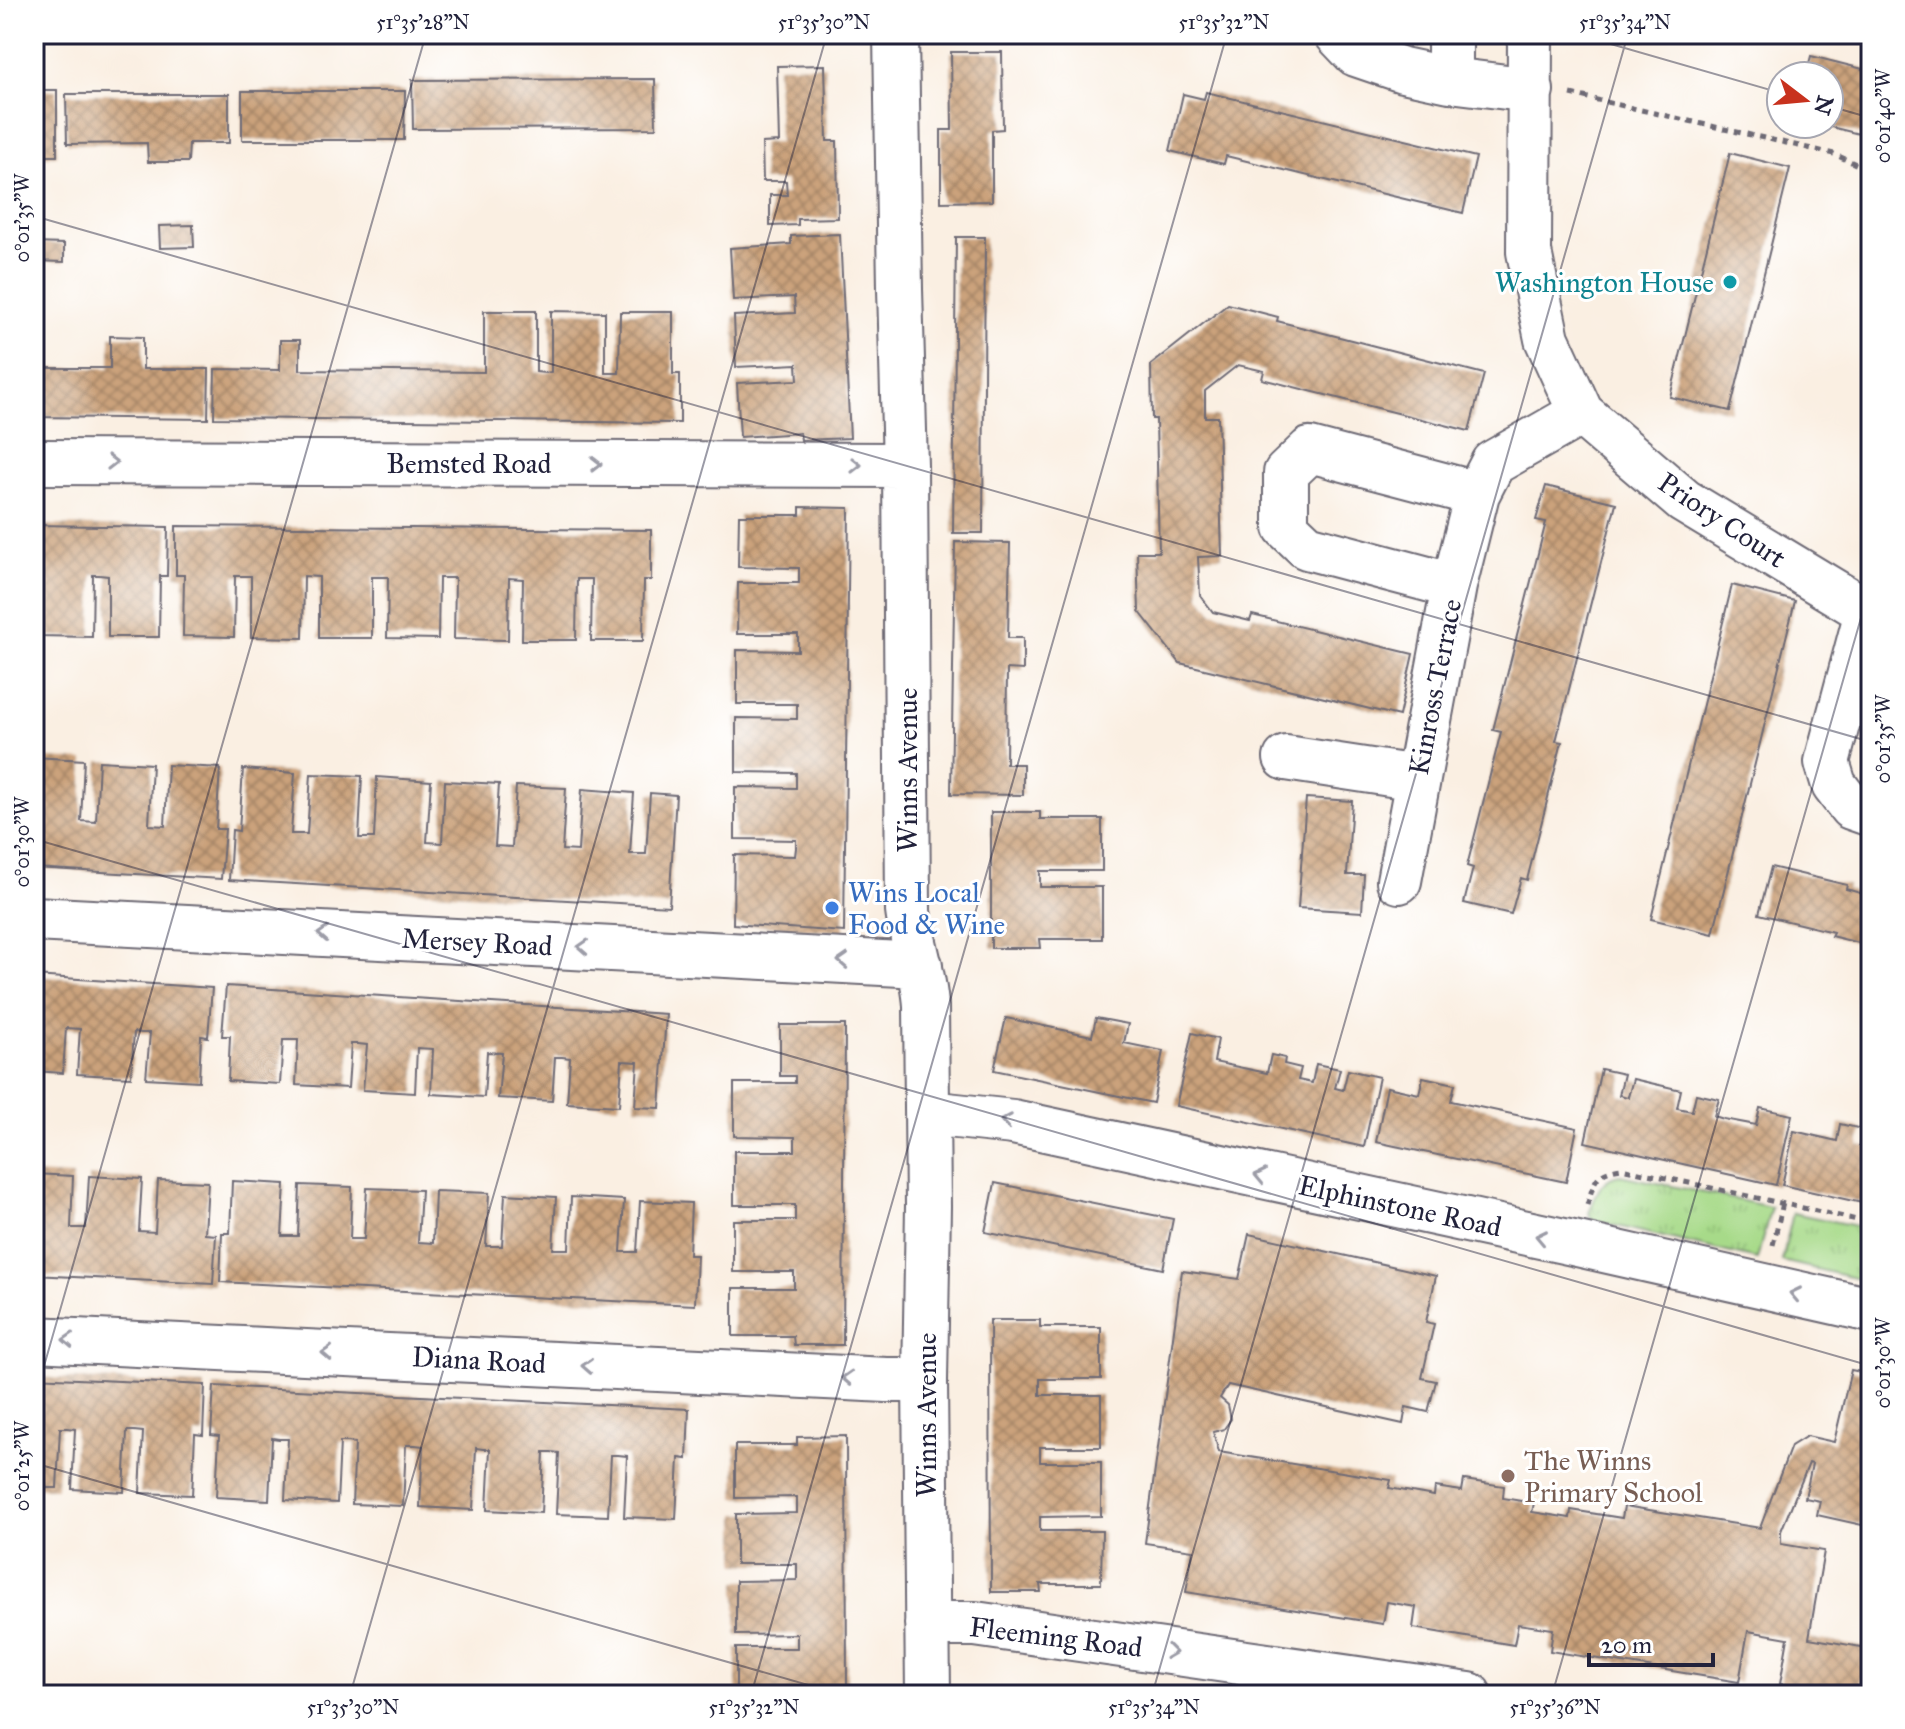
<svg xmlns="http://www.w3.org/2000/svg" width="1905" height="1729" font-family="'IM FELL Great Primer',serif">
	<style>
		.grass { fill: url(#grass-tufts); stroke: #647e62; stroke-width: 2 }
		.building { fill: url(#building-cross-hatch) }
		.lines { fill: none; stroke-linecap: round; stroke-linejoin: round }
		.minor-casing { stroke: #6e6a75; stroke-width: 48 }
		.path { stroke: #6e6a75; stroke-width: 5; stroke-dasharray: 6 6; stroke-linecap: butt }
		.minor { stroke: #fff; stroke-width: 44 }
		.oneway { stroke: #9c9ca7 }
		.ticks { fill: none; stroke: #22223b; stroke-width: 2; stroke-opacity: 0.45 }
		.culture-dot { fill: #0f9aa8; stroke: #fff; stroke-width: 3 }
		.shop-dot { fill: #3f7fe0; stroke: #fff; stroke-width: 3 }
		.education-dot { fill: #8d6e63; stroke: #fff; stroke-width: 3 }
		.labels { text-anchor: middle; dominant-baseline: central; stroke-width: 6; stroke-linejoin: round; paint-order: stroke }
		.culture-label { font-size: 28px; fill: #0d838f; stroke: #fff; text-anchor: end }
		.street-label { font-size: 28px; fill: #22223b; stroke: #fff }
		.shop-label { font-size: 28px; fill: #366cbe; stroke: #fff; text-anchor: start }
		.education-label { font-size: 28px; fill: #785e54; stroke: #fff; text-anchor: start }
		.neatline { fill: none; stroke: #22223b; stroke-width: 3 }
		.ticks-label { font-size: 20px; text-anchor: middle; fill: #22223b }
	</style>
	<defs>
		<pattern id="grass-tufts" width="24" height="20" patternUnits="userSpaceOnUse" patternTransform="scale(2)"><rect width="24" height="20" fill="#a7da89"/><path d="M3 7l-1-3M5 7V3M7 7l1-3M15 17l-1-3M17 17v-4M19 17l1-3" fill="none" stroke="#8fbb77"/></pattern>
		<pattern id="building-cross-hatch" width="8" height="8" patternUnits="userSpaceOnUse" patternTransform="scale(2)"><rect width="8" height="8" fill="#cba27b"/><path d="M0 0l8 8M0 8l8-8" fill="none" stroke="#a48466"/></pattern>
	</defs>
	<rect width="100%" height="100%" fill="#fff"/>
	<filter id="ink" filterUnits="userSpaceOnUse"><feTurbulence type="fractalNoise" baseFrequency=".0125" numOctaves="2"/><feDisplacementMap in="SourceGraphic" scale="16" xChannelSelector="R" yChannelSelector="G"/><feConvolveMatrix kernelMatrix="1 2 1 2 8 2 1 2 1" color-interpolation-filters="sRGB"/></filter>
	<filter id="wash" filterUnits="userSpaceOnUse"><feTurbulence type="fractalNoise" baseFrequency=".006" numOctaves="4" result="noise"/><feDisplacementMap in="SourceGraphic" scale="32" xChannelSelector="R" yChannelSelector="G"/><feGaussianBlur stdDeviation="1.8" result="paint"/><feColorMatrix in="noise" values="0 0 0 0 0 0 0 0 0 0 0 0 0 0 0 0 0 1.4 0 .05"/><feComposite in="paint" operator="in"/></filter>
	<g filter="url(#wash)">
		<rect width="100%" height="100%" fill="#faefe2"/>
		<path class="grass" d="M 1620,1175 L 1771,1207 L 1757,1259 L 1596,1221 L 1591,1217 L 1589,1213 C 1597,1195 1599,1178 1620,1175 Z
			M 1793,1213 L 1871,1229 L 1871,1282 L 1782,1261 Z"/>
		<g id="blocks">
			<path class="building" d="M 951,52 L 1002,52 L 1003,129 L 992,130 L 992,201 L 941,202 L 941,130 L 952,130 Z
				M 1811,56 L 1871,71 L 1871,137 L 1823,125 L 1829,124 L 1829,76 L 1806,76 Z
				M 825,65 L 827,141 L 837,141 L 838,218 L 798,219 L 798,225 L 770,226 L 770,195 L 787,195 L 786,181 L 763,181 L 762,143 L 779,142 L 777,66 Z
				M 655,79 L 656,128 L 413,129 L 412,80 Z
				M 34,90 L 57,90 L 57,156 L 34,156 Z
				M 242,91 L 405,91 L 404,140 L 242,140 Z
				M 1206,92 L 1476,157 L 1463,213 L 1226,156 L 1224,164 L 1170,151 L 1183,94 L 1204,99 Z
				M 66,94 L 229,94 L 229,143 L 189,143 L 188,162 L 148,162 L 147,143 L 67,144 Z
				M 1730,153 L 1790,168 L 1730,411 L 1670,397 Z
				M 193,225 L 194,247 L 160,248 L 159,226 Z
				M 840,234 L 850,438 L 801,440 L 800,433 L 740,437 L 737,383 L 798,380 L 797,364 L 736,367 L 734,316 L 795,313 L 794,297 L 733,300 L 730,248 L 791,244 L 791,236 Z
				M 956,237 L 985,237 L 983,533 L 953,533 Z
				M 34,243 L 64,244 L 64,262 L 34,261 Z
				M 1228,304 L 1278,317 L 1277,321 L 1484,374 L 1469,431 L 1262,379 L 1264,371 L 1238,365 L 1205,391 L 1205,417 L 1218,417 L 1222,556 L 1198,557 L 1200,595 L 1213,612 L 1250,621 L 1252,615 L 1413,654 L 1399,716 L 1180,663 L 1139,611 L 1137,552 L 1159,552 L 1156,419 L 1152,419 L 1151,365 Z
				M 484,311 L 536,311 L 536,372 L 545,373 L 551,372 L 551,311 L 605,312 L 605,373 L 619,373 L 620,312 L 673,312 L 673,374 L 680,374 L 680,423 L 214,418 L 215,369 L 280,370 L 280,340 L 300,340 L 300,370 L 484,372 Z
				M 110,336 L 143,337 L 143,369 L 209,369 L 208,419 L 34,417 L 34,368 L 110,368 Z
				M 1546,486 L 1616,503 L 1556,741 L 1562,742 L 1527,880 L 1521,878 L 1511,914 L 1464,903 L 1473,868 L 1467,866 L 1501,732 L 1493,730 L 1546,522 L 1536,520 Z
				M 800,507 L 849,508 L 844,932 L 733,924 L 734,855 L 795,856 L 796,848 L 796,840 L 735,839 L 735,787 L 796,788 L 796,773 L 736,772 L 736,718 L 797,719 L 797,704 L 737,704 L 737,650 L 798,651 L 798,634 L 737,634 L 738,583 L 799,583 L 799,568 L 738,567 L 739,515 L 800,515 Z
				M 34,525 L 168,527 L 167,576 L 160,576 L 159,637 L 108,637 L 108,576 L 99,575 L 93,575 L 92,637 L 38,636 L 39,575 L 34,575 Z
				M 176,526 L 651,530 L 651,580 L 644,580 L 643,641 L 591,641 L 592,579 L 577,579 L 576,640 L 522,640 L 523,579 L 509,578 L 508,640 L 454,639 L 455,578 L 439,578 L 438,639 L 387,638 L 388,577 L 372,577 L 372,638 L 319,638 L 319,577 L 304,576 L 303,638 L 251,637 L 251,576 L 235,576 L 234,637 L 183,636 L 184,575 L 176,575 Z
				M 955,542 L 1010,543 L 1008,638 L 1023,638 L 1023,670 L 1007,669 L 1006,764 L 1023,764 L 1023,795 L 951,794 Z
				M 1732,585 L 1795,601 L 1713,934 L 1651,919 Z
				M 34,757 L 84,760 L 81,821 L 96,822 L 99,761 L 152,764 L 149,825 L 165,826 L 168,765 L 220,768 L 216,829 L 225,829 L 221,879 L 34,868 Z
				M 243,769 L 295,773 L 291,834 L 307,834 L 311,774 L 362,776 L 359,838 L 374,838 L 377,777 L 431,781 L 427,842 L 442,843 L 445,781 L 499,784 L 495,846 L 512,847 L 516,786 L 566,788 L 562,850 L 578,851 L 582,789 L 634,793 L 630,854 L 646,854 L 650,793 L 676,795 L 669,906 L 229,880 L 232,830 L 239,831 Z
				M 1306,798 L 1352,801 L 1347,875 L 1364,875 L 1362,912 L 1298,908 Z
				M 991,812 L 1040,812 L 1040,819 L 1102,819 L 1102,871 L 1040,871 L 1040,887 L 1102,887 L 1102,939 L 1040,939 L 1041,948 L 991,948 Z
				M 1771,867 L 1847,885 L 1846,889 L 1871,896 L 1871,946 L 1831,936 L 1833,932 L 1759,914 Z
				M 34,976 L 212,988 L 208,1037 L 201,1036 L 199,1081 L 146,1078 L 150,1033 L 141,1033 L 134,1032 L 131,1077 L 77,1074 L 80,1029 L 66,1028 L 63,1073 L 34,1071 Z
				M 226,986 L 666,1014 L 660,1108 L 635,1107 L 638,1062 L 622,1061 L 619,1106 L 567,1103 L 570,1058 L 562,1057 L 555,1057 L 552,1101 L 498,1098 L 502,1053 L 487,1052 L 484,1097 L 431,1094 L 433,1049 L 417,1048 L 415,1093 L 363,1090 L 367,1045 L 358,1044 L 351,1044 L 348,1088 L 296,1085 L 298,1040 L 283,1040 L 280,1084 L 228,1081 L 230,1036 L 222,1036 Z
				M 1006,1018 L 1092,1036 L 1096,1018 L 1128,1024 L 1124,1043 L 1163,1051 L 1153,1103 L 994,1070 Z
				M 780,1025 L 845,1025 L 843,1345 L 794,1345 L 793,1336 L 733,1336 L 733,1288 L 794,1288 L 794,1272 L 733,1272 L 733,1220 L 795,1220 L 795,1205 L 734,1205 L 734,1151 L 795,1151 L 795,1137 L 734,1136 L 734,1083 L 795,1083 L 795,1076 L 780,1076 Z
				M 1192,1033 L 1218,1039 L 1214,1062 L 1267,1073 L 1271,1055 L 1285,1058 L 1284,1064 L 1301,1068 L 1298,1080 L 1312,1083 L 1316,1064 L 1340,1069 L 1335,1088 L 1343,1090 L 1348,1070 L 1379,1077 L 1364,1147 L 1176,1106 Z
				M 1601,1069 L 1624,1074 L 1619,1095 L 1628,1097 L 1633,1079 L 1681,1090 L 1677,1108 L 1692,1111 L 1696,1094 L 1719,1099 L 1714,1116 L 1724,1119 L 1756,1125 L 1760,1108 L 1792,1115 L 1776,1185 L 1585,1142 Z
				M 1423,1077 L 1455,1084 L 1451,1101 L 1577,1128 L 1566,1182 L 1376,1142 L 1387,1087 L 1419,1094 Z
				M 1840,1124 L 1862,1129 L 1859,1146 L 1871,1148 L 1871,1205 L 1782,1185 L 1794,1131 L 1837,1141 Z
				M 34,1174 L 73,1176 L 71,1228 L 86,1228 L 89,1176 L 142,1179 L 139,1231 L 155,1232 L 158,1180 L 208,1182 L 205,1234 L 216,1235 L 213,1284 L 34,1275 Z
				M 232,1181 L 285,1184 L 282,1236 L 298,1236 L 300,1185 L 352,1187 L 350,1239 L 364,1239 L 367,1188 L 421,1190 L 418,1242 L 433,1243 L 435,1191 L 489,1193 L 486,1246 L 502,1246 L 505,1194 L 556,1197 L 553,1249 L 569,1249 L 571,1197 L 624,1200 L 621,1252 L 637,1252 L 640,1201 L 691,1203 L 689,1255 L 697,1255 L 695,1305 L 220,1282 L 222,1233 L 230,1233 Z
				M 995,1183 L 1173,1219 L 1163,1269 L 985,1232 Z
				M 1249,1234 L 1436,1276 L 1426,1322 L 1434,1324 L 1422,1378 L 1436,1381 L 1428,1412 L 1406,1407 L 1403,1424 L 1228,1385 L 1220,1398 L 1228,1405 L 1231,1419 L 1224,1429 L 1213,1432 L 1219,1452 L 1391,1480 L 1389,1488 L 1434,1496 L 1435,1487 L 1462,1491 L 1464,1480 L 1504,1486 L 1503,1498 L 1534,1503 L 1532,1512 L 1570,1518 L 1571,1510 L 1622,1518 L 1624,1506 L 1760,1528 L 1791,1446 L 1807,1436 L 1834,1442 L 1851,1370 L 1871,1374 L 1871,1527 L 1817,1515 L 1820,1501 L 1805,1498 L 1812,1464 L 1809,1463 L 1781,1531 L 1781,1544 L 1824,1551 L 1809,1638 L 1867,1648 L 1859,1695 L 1846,1695 L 1780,1684 L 1788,1638 L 1748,1631 L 1739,1682 L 1550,1651 L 1553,1629 L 1518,1624 L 1514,1645 L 1413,1628 L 1416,1607 L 1387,1602 L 1383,1624 L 1186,1592 L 1193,1550 L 1145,1543 L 1182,1271 L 1239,1279 Z
				M 990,1320 L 1040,1320 L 1040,1327 L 1101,1327 L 1101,1379 L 1040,1379 L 1040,1395 L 1101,1395 L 1101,1447 L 1040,1447 L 1040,1462 L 1101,1462 L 1101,1516 L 1040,1517 L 1040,1531 L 1102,1531 L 1101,1584 L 1040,1584 L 1041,1592 L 991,1592 Z
				M 34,1377 L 205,1385 L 203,1435 L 195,1434 L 192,1495 L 140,1493 L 143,1432 L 134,1431 L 127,1431 L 124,1492 L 72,1489 L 75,1429 L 67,1428 L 60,1428 L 57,1488 L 34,1488 Z
				M 214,1386 L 689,1409 L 687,1459 L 679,1458 L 676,1519 L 624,1517 L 627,1456 L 618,1455 L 611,1455 L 608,1516 L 556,1514 L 559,1453 L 551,1452 L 544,1452 L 541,1513 L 487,1510 L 490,1449 L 483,1449 L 476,1448 L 473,1510 L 420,1507 L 423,1446 L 415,1445 L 406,1445 L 403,1506 L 352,1504 L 355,1443 L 347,1442 L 340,1442 L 337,1503 L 285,1500 L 288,1439 L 279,1439 L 272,1438 L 269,1500 L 216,1497 L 219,1436 L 211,1435 Z
				M 846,1436 L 847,1695 L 736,1695 L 736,1648 L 797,1648 L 797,1634 L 736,1635 L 736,1581 L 797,1580 L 797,1564 L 736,1564 L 736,1514 L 797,1513 L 797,1497 L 735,1498 L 735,1445 L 797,1445 L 797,1437 Z"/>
		</g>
	</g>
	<g filter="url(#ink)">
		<use href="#blocks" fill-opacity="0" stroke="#6e6a75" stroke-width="2"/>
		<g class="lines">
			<g class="minor-casing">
				<path id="minor" d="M 896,34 L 900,289 L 905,465 L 908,911 C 912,943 924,973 926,1006 L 928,1206 L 925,1380 L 928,1695
					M 1337,34 L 1356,54 L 1403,70 L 1450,80 L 1450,34
					M 1530,34 L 1529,252 L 1547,339 L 1581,413 L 1684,501 L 1871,614
					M 1450,80 L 1531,90
					M 34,462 L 905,465
					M 1454,586 L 1307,547 L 1286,527 L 1286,473 L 1310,450 L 1477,494
					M 1867,612 L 1827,762 L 1834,785 L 1851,807 L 1871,814
					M 1286,758 L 1417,778
					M 1399,881 L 1454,586 L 1477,494 L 1493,463 L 1581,413
					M 34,919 L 920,965
					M 928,1113 L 1013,1122 L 1573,1243 L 1871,1310
					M 34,1339 L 887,1380 L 925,1380
					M 927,1624 L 975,1624 L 1469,1695"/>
			</g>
			<path class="path" d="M 1571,94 L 1834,154 L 1871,171
				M 1587,1205 C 1595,1181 1594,1172 1621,1168 L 1871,1223
				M 1773,1245 L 1783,1203"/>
			<use href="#minor" class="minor"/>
		</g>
		<defs><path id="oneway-chevron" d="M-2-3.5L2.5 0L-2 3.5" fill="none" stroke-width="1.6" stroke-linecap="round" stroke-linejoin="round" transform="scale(2)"/></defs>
		<g class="oneway">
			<use href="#oneway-chevron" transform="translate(112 462)"/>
			<use href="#oneway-chevron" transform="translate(596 464)"/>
			<use href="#oneway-chevron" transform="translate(856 465)"/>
			<use href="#oneway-chevron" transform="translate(323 934) rotate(-177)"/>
			<use href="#oneway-chevron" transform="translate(583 947) rotate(-177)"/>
			<use href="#oneway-chevron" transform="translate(843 961) rotate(-177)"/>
			<use href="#oneway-chevron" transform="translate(1006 1121) rotate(-170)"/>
			<use href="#oneway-chevron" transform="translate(1260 1176) rotate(-168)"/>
			<use href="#oneway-chevron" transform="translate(1541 1237) rotate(-168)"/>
			<use href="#oneway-chevron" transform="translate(1795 1294) rotate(-168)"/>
			<use href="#oneway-chevron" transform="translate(68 1340) rotate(-177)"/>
			<use href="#oneway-chevron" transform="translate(327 1353) rotate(-177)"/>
			<use href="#oneway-chevron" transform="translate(587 1366) rotate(-177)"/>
			<use href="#oneway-chevron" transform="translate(847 1378) rotate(-177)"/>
			<use href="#oneway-chevron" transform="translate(1171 1652) rotate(8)"/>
		</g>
	</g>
	<path class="ticks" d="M 1576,34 L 1781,93M 1829,106 L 1871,118M 34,216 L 1871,742M 34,839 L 1871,1366M 34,1401 L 426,34M 34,1463 L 843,1695M 350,1695 L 827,34M 751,1695 L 1227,34M 1152,1695 L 1628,34M 1552,1695 L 1871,583"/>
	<circle class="culture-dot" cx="1730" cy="282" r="8"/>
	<circle class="shop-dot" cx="832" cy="908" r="8"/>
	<circle class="education-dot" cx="1508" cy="1476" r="8"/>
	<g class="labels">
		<g class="culture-label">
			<text x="1714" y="282">Washington House</text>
		</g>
		<g class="street-label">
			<text x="469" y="463">Bemsted Road</text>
			<text transform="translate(1722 520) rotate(34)">Priory Court</text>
			<text transform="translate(1435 687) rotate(-79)">Kinross Terrace</text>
			<text transform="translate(907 770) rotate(-90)">Winns Avenue</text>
			<text transform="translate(477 942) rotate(3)">Mersey Road</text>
			<text transform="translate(1400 1206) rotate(12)">Elphinstone Road</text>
			<text transform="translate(479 1360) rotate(3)">Diana Road</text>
			<text transform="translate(926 1415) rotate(-90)">Winns Avenue</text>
			<text transform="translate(1056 1637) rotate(7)">Fleeming Road</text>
		</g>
		<g class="shop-label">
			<text x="848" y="892">Wins Local<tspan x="848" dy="32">Food &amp; Wine</tspan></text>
		</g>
		<g class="education-label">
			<text x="1524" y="1460">The Winns<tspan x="1524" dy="32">Primary School</tspan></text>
		</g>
	</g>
	<rect width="1905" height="1729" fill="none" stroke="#fff" stroke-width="88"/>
	<g transform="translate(1805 100) rotate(106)"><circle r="38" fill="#ffffff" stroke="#a7a7b1" stroke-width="2"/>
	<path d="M0-6L14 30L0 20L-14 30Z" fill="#c8321e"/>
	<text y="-12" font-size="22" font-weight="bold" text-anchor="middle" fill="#22223b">N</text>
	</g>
	<path d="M1589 1653v12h124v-12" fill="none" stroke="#22223b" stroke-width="4"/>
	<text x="1601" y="1653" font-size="24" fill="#22223b" stroke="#ffffff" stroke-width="6" paint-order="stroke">20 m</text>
	<rect x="44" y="44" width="1817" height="1641" class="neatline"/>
	<g class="ticks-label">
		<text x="423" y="29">51°35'28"N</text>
		<text x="824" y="29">51°35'30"N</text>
		<text x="1224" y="29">51°35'32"N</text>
		<text x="1625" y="29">51°35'34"N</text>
		<text transform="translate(1883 116) rotate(-90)" y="7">0°01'40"W</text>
		<text transform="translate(22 218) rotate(-90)" y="7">0°01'35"W</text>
		<text transform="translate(1883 739) rotate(-90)" y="7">0°01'35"W</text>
		<text transform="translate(22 842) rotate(-90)" y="7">0°01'30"W</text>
		<text transform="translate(1883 1363) rotate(-90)" y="7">0°01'30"W</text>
		<text transform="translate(22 1466) rotate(-90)" y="7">0°01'25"W</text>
		<text x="353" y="1714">51°35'30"N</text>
		<text x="754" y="1714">51°35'32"N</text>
		<text x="1154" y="1714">51°35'34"N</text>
		<text x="1555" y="1714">51°35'36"N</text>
	</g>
</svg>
